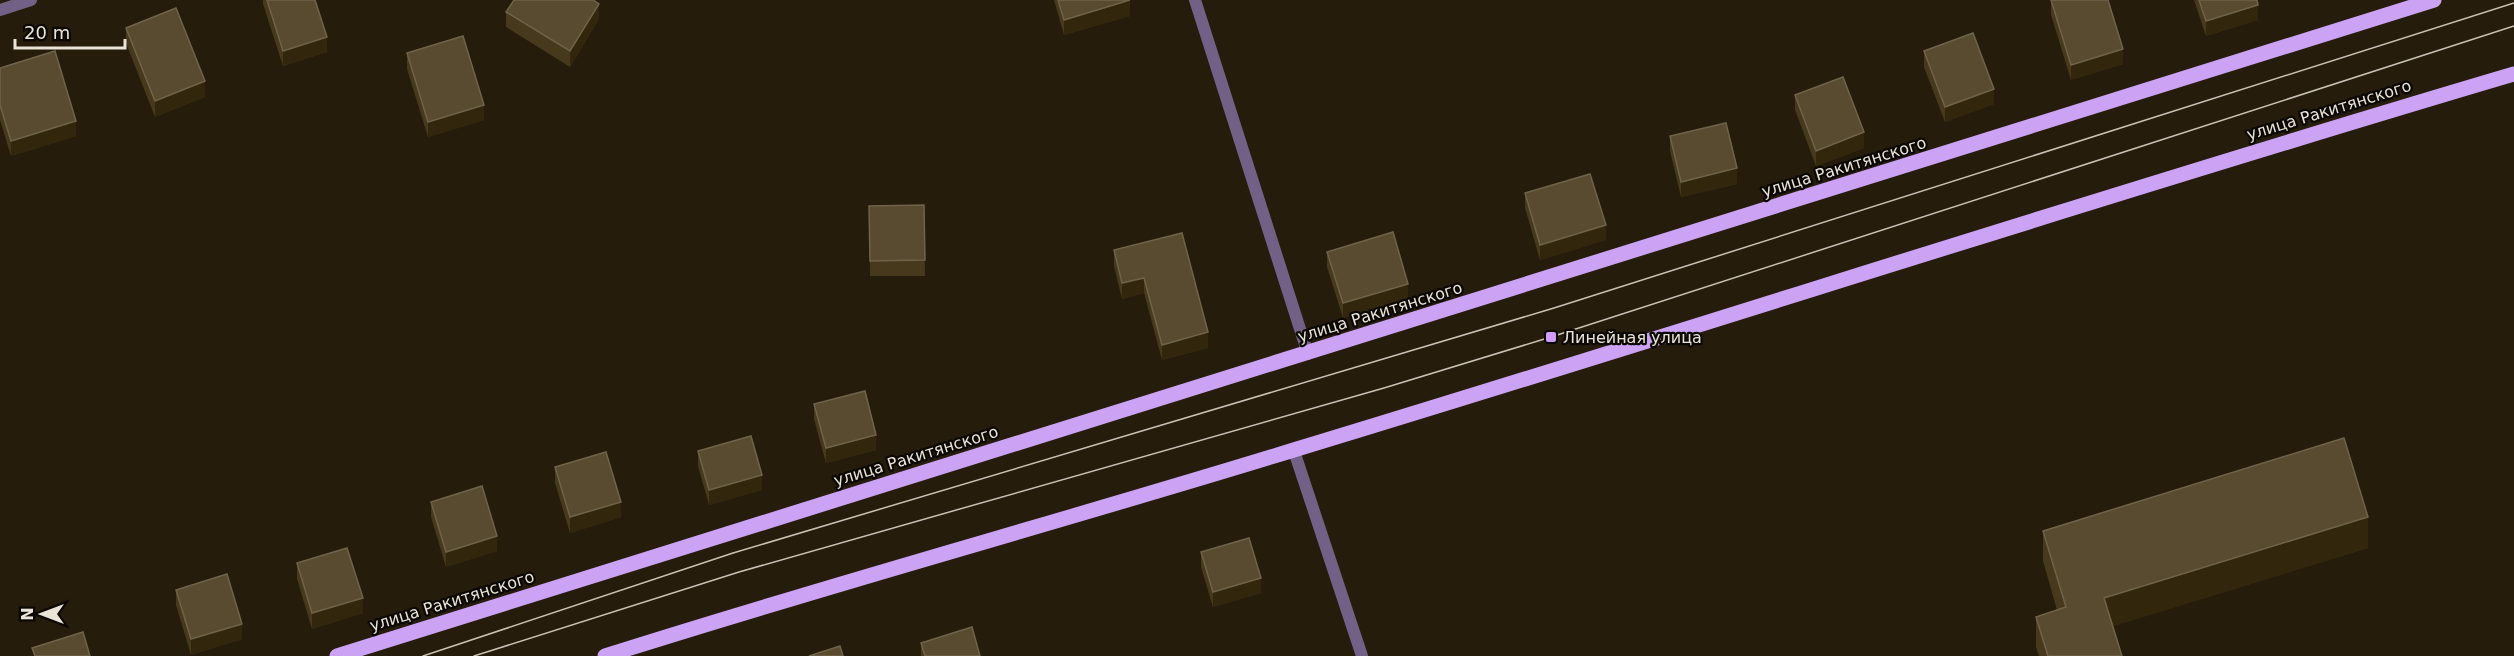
<svg xmlns="http://www.w3.org/2000/svg" width="2514" height="656" font-family="'DejaVu Sans',sans-serif">
	<style>
		.lines { fill: none; stroke-linecap: round; stroke-linejoin: round }
		.lane { stroke: #736087; stroke-width: 12 }
		.primary { stroke: #cca2f4; stroke-width: 15 }
		.tram { stroke: #cac3b7; stroke-width: 1.5 }
		.wall { fill: #47391b }
		.shaded-wall { fill: #32260c }
		.building { fill: #594b30; stroke: #6f634a; stroke-width: 1.5 }
		.poi-dot { fill: #d09dff; stroke: #0b0703; stroke-width: 2 }
		.labels { text-anchor: middle; dominant-baseline: central; stroke-width: 4.5; stroke-linejoin: round; paint-order: stroke }
		.street-label { font-size: 16px; fill: #e9e3d8; stroke: #0b0703 }
		.poi-label { font-size: 16px; fill: #e9e3d8; stroke: #0b0703; text-anchor: start }
	</style>
	<rect width="100%" height="100%" fill="#251c0b"/>
	<g class="lines">
		<path class="lane" d="M 1195,0 L 1308,354
			M 0,10 L 31,0
			M 1294,451 L 1362,656"/>
		<path class="primary" d="M 337,656 L 2434,0
			M 605,656 C 834,583 1067,520 1297,449 C 1703,326 2107,194 2514,74"/>
		<path class="tram" d="M 423,656 L 733,553 L 1554,308 L 2514,3
			M 474,656 L 739,572 L 1384,388 L 1551,337 L 2514,26"/>
	</g>
	<path class="wall" d="M 263,0 L 315,0 L 327,52 L 283,66 L 263,4 Z
		M 1054,0 L 1130,0 L 1130,16 L 1064,35 Z
		M 2051,0 L 2123,64 L 2071,80 L 2051,15 Z
		M 2194,0 L 2257,0 L 2258,20 L 2206,36 Z
		M 506,12 L 599,19 L 570,67 L 506,27 Z
		M 126,28 L 205,97 L 155,117 L 126,43 Z
		M 1924,51 L 1994,104 L 1945,122 L 1924,67 Z
		M 407,53 L 484,120 L 428,137 L 407,69 Z
		M 0,68 L 76,136 L 11,156 L 0,120 Z
		M 1795,95 L 1864,148 L 1816,166 L 1795,110 Z
		M 1670,136 L 1737,184 L 1681,197 L 1670,151 Z
		M 1525,193 L 1606,240 L 1540,260 L 1525,208 Z
		M 924,205 L 925,276 L 870,276 L 869,206 Z
		M 1182,233 L 1208,348 L 1162,360 L 1144,293 L 1122,299 L 1114,266 L 1114,250 Z
		M 1327,252 L 1408,299 L 1343,318 L 1327,267 Z
		M 814,404 L 876,450 L 826,463 L 814,419 Z
		M 698,451 L 762,490 L 709,505 L 698,466 Z
		M 555,467 L 621,517 L 570,533 L 555,483 Z
		M 431,502 L 497,551 L 446,567 L 431,517 Z
		M 2043,531 L 2368,548 L 2113,626 L 2122,656 L 2039,656 L 2036,647 L 2036,617 L 2057,610 L 2043,561 Z
		M 1201,552 L 1261,593 L 1213,607 L 1201,567 Z
		M 297,563 L 363,613 L 312,629 L 297,579 Z
		M 176,590 L 242,639 L 191,655 L 176,605 Z
		M 921,643 L 980,656 L 921,656 Z"/>
	<path class="shaded-wall" d="M 1130,0 L 1130,16 L 1064,35 L 1064,20 Z
		M 599,4 L 599,19 L 570,67 L 570,51 Z
		M 2258,5 L 2258,20 L 2206,36 L 2206,21 Z
		M 327,37 L 327,52 L 283,66 L 283,51 Z
		M 2123,49 L 2123,64 L 2071,80 L 2071,65 Z
		M 205,81 L 205,97 L 155,117 L 155,101 Z
		M 1994,89 L 1994,104 L 1945,122 L 1945,107 Z
		M 484,105 L 484,120 L 428,137 L 428,122 Z
		M 76,121 L 76,136 L 11,156 L 11,141 Z
		M 1864,132 L 1864,148 L 1816,166 L 1816,151 Z
		M 1737,168 L 1737,184 L 1681,197 L 1681,182 Z
		M 1606,225 L 1606,240 L 1540,260 L 1540,245 Z
		M 1144,278 L 1144,293 L 1122,299 L 1122,283 Z
		M 1408,284 L 1408,299 L 1343,318 L 1343,303 Z
		M 1208,332 L 1208,348 L 1162,360 L 1162,345 Z
		M 876,435 L 876,450 L 826,463 L 826,448 Z
		M 762,475 L 762,490 L 709,505 L 709,490 Z
		M 621,502 L 621,517 L 570,533 L 570,517 Z
		M 2368,517 L 2368,548 L 2104,629 L 2104,598 Z
		M 497,536 L 497,551 L 446,567 L 446,552 Z
		M 1261,578 L 1261,593 L 1213,607 L 1213,592 Z
		M 363,598 L 363,613 L 312,629 L 312,613 Z
		M 242,624 L 242,639 L 191,655 L 191,639 Z"/>
	<path class="building" d="M 267,0 L 315,0 L 327,37 L 283,51 Z
		M 514,0 L 593,0 L 599,4 L 570,51 L 506,12 Z
		M 1058,0 L 1130,0 L 1064,20 Z
		M 2051,0 L 2108,0 L 2123,49 L 2071,65 Z
		M 2199,0 L 2257,0 L 2258,5 L 2206,21 Z
		M 176,8 L 205,81 L 155,101 L 126,28 Z
		M 1973,33 L 1994,89 L 1945,107 L 1924,51 Z
		M 463,36 L 484,105 L 428,122 L 407,53 Z
		M 55,51 L 76,121 L 11,141 L 0,105 L 0,68 Z
		M 1843,77 L 1864,132 L 1816,151 L 1795,95 Z
		M 1726,123 L 1737,168 L 1681,182 L 1670,136 Z
		M 1590,174 L 1606,225 L 1540,245 L 1525,193 Z
		M 924,205 L 925,260 L 870,261 L 869,206 Z
		M 1393,232 L 1408,284 L 1343,303 L 1327,252 Z
		M 1182,233 L 1208,332 L 1162,345 L 1144,278 L 1122,283 L 1114,250 Z
		M 865,391 L 876,435 L 826,448 L 814,404 Z
		M 751,436 L 762,475 L 709,490 L 698,451 Z
		M 2344,438 L 2368,517 L 2104,598 L 2122,656 L 2048,656 L 2036,617 L 2066,607 L 2043,531 Z
		M 606,452 L 621,502 L 570,517 L 555,467 Z
		M 482,486 L 497,536 L 446,552 L 431,502 Z
		M 1249,538 L 1261,578 L 1213,592 L 1201,552 Z
		M 347,548 L 363,598 L 312,613 L 297,563 Z
		M 227,574 L 242,624 L 191,639 L 176,590 Z
		M 972,627 L 980,656 L 925,656 L 921,643 Z
		M 83,632 L 90,656 L 35,656 L 32,648 Z
		M 840,646 L 843,656 L 809,656 Z"/>
	<rect class="poi-dot" x="1545" y="331" width="12" height="12" rx="3"/>
	<g class="labels">
		<g class="street-label">
			<text transform="translate(2329 110) rotate(-17)">улица Ракитянского</text>
			<text transform="translate(1844 167) rotate(-17)">улица Ракитянского</text>
			<text transform="translate(1380 312) rotate(-17)">улица Ракитянского</text>
			<text transform="translate(916 456) rotate(-17)">улица Ракитянского</text>
			<text transform="translate(452 601) rotate(-17)">улица Ракитянского</text>
		</g>
		<g class="poi-label">
			<text x="1563" y="337">Линейная улица</text>
		</g>
	</g>
	<g transform="translate(42 614) rotate(270)" stroke="#0b0703" stroke-width="4.5" paint-order="stroke">
	<path d="M0-4.5L10 22L0 15L-10 22Z" fill="#e9e3d8"/>
	<text y="-9" font-size="16" font-weight="bold" text-anchor="middle" fill="#e9e3d8">N</text>
	</g>
	<path d="M15 39v9h110v-9" fill="none" stroke="#e9e3d8" stroke-width="3"/>
	<text x="24" y="39" font-size="18" fill="#e9e3d8" stroke="#0b0703" stroke-width="4.5" paint-order="stroke">20 m</text>
</svg>
